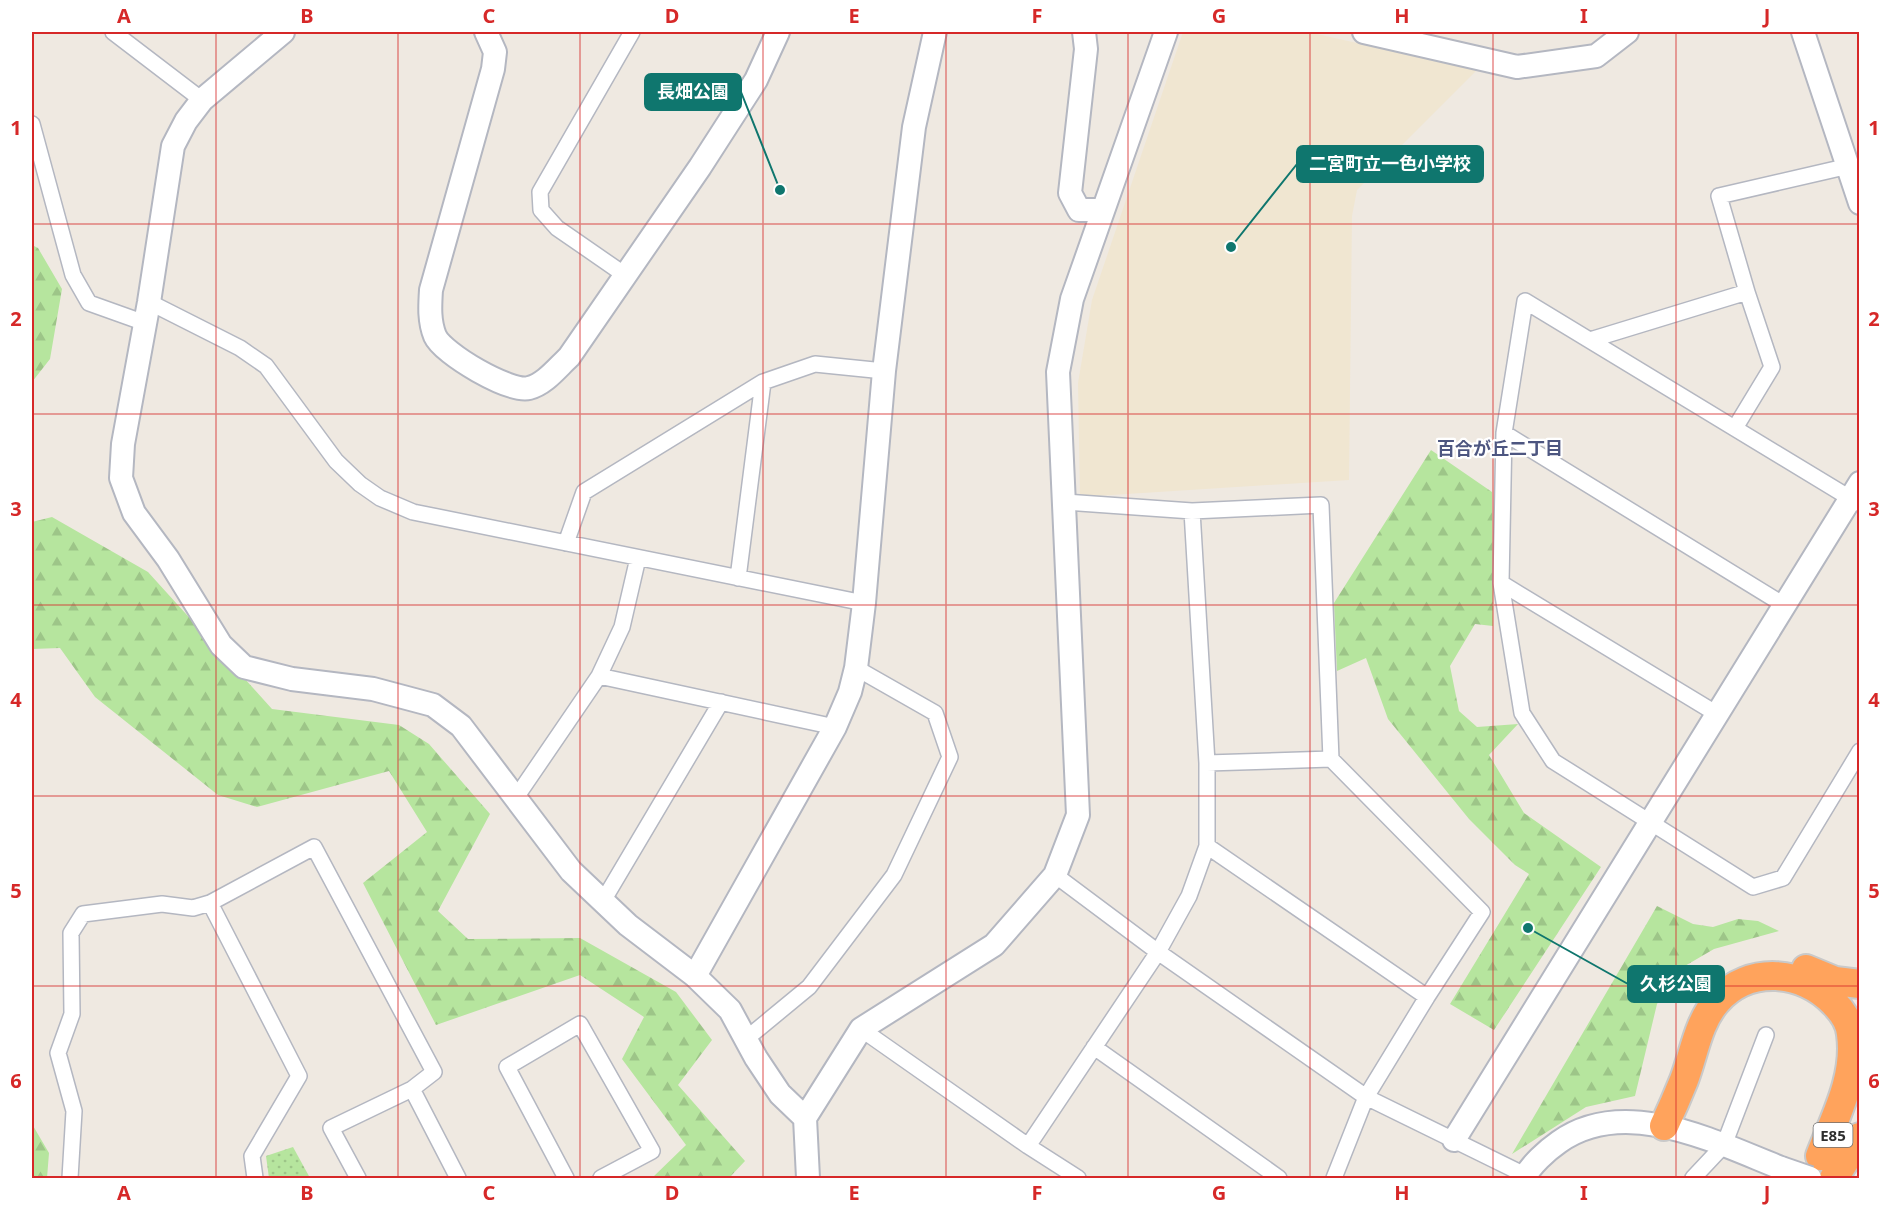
<svg xmlns="http://www.w3.org/2000/svg" width="1891" height="1210" font-family="'Noto Sans','Noto Sans JP',sans-serif">
	<style>
		.education { fill: #f0e6d1 }
		.forest { fill: url(#forest-firs) }
		.park { fill: url(#park-dots) }
		.lines { fill: none; stroke-linecap: round; stroke-linejoin: round }
		.street-casing { stroke: #b4b7c1; stroke-width: 18 }
		.secondary-casing { stroke: #b4b7c1; stroke-width: 26 }
		.highway-casing { stroke: #c9c9c9; stroke-width: 32 }
		.street { stroke: #fff; stroke-width: 15 }
		.secondary { stroke: #fff; stroke-width: 22 }
		.highway { stroke: #ffa35c; stroke-width: 28 }
		.secondary-bridge-casing { stroke: #b4b7c1; stroke-width: 26; stroke-linecap: butt }
		.secondary-bridge { stroke: #fff; stroke-width: 22 }
		.grid { fill: none; stroke: #d62828; stroke-width: 1.5; stroke-opacity: 0.55 }
		.labels { text-anchor: middle; dominant-baseline: central; stroke-width: 4.5; stroke-linejoin: round; paint-order: stroke }
		.shield { fill: #fff; stroke: #6d6d6d; stroke-width: 1.5 }
		.shield-label { font-size: 15px; font-weight: bold; fill: #2e2e2e }
		.neighbourhood-label { font-size: 18px; font-weight: bold; fill: #4d5680; stroke: #fff }
		.leader { fill: none; stroke: #0f766e; stroke-width: 2 }
		.callout-dot { fill: #0f766e; stroke: #fff; stroke-width: 2 }
		.callout { fill: #0f766e; stroke: #0f766e; stroke-width: 2 }
		.callout-label { font-size: 18px; text-anchor: middle; font-weight: bold; fill: #fff }
		.neatline { fill: none; stroke: #d62828; stroke-width: 2 }
		.grid-label { font-size: 20px; text-anchor: middle; font-weight: bold; fill: #d62828 }
	</style>
	<defs>
		<pattern id="forest-firs" width="22" height="20" patternUnits="userSpaceOnUse" patternTransform="scale(1.5)"><rect width="22" height="20" fill="#b6e59e"/><path d="M5 1l3.5 6h-7zM16 11l3.5 6h-7z" fill="#9dc588"/></pattern>
		<pattern id="park-dots" width="8" height="8" patternUnits="userSpaceOnUse" patternTransform="scale(1.5)"><rect width="8" height="8" fill="#b6e59e"/><path d="M2 2h.1M6 6h.1" fill="none" stroke="#9dc588" stroke-width="1.8" stroke-linecap="round"/></pattern>
	</defs>
	<rect width="100%" height="100%" fill="#efe9e1"/>
	<path class="education" d="M 1183,32 L 1308,32 L 1477,70 L 1357,190 L 1352,216 L 1349,480 L 1080,497 L 1078,383 L 1092,300 Z"/>
	<path class="forest" d="M 32,245 L 38,248 L 62,289 L 50,359 L 32,382 Z
		M 1431,450 L 1492,492 L 1493,626 L 1475,624 L 1450,666 L 1459,711 L 1477,727 L 1518,724 L 1489,755 L 1524,813 L 1601,867 L 1494,1030 L 1450,1004 L 1529,874 L 1515,865 L 1469,819 L 1388,719 L 1366,658 L 1337,671 L 1334,603 Z
		M 52,517 L 148,572 L 272,709 L 399,725 L 429,744 L 490,814 L 438,911 L 468,939 L 580,938 L 676,992 L 712,1040 L 678,1085 L 745,1161 L 729,1178 L 652,1178 L 686,1145 L 622,1059 L 644,1017 L 580,975 L 436,1025 L 363,883 L 427,832 L 389,771 L 257,807 L 218,795 L 95,697 L 60,648 L 32,649 L 32,522 Z
		M 1657,906 L 1693,924 L 1713,927 L 1738,919 L 1758,921 L 1779,931 L 1714,949 L 1678,970 L 1657,1004 L 1635,1096 L 1586,1107 L 1512,1154 Z
		M 32,1124 L 49,1153 L 47,1178 L 32,1178 Z"/>
	<path class="park" d="M 293,1147 L 310,1178 L 269,1178 L 266,1156 Z"/>
	<g class="lines">
		<g class="street-casing">
			<path id="street" d="M 113,32 L 202,100
				M 32,124 L 73,275 L 89,303 L 145,323
				M 625,275 L 557,228 L 541,210 L 540,192 L 632,32
				M 149,302 L 240,348 L 266,366 L 336,461 L 360,484 L 380,498 L 413,512 L 864,603
				M 1590,340 L 1747,292 L 1719,196 L 1849,166
				M 1735,428 L 1772,367 L 1747,292
				M 1504,433 L 1784,605
				M 1065,502 L 1192,511 L 1321,505 L 1331,759 L 1482,912 L 1427,997 L 1366,1097 L 1334,1178
				M 1858,503 L 1525,301 L 1504,433 L 1501,583 L 1522,713 L 1553,761 L 1753,887 L 1783,878 L 1860,751
				M 566,543 L 584,492 L 763,382 L 815,364 L 884,371
				M 738,578 L 763,382
				M 1501,583 L 1717,714
				M 599,676 L 835,727
				M 1207,763 L 1331,759
				M 515,799 L 599,676 L 622,627 L 638,558
				M 1207,846 L 1427,997
				M 1055,875 L 1158,952 L 1366,1097 L 1525,1175
				M 603,901 L 721,702
				M 861,1029 L 1028,1146 L 1078,1178
				M 746,1039 L 809,987 L 894,875 L 950,757 L 935,713 L 856,668
				M 1094,1047 L 1279,1178
				M 1028,1146 L 1158,952 L 1189,896 L 1207,846 L 1207,763 L 1192,511
				M 70,1178 L 74,1111 L 58,1053 L 72,1014 L 71,933 L 83,914 L 162,904 L 193,908 L 210,903
				M 255,1178 L 252,1156 L 299,1076 L 210,903 L 314,847 L 434,1072 L 412,1089 L 458,1178
				M 358,1178 L 331,1128 L 412,1089
				M 566,1178 L 507,1067 L 580,1024 L 652,1151 L 601,1178
				M 1693,1178 L 1724,1145 L 1766,1035"/>
		</g>
		<g class="secondary-casing">
			<path id="secondary" d="M 283,32 L 202,100 L 186,121 L 173,146 L 149,302 L 123,444 L 121,478 L 134,513 L 168,559 L 221,645 L 244,667 L 292,679 L 373,689 L 433,705 L 461,726 L 571,871 L 628,925 L 695,976 L 730,1010 L 756,1058 L 780,1094 L 805,1118
				M 486,32 L 495,52 L 493,69 L 431,290 C 430,306 429,321 435,336 C 443,354 510,393 529,388 C 545,384 557,368 569,357 L 700,167 L 756,80 L 778,32
				M 1084,32 L 1086,49 L 1070,193 L 1079,210 L 1103,210
				M 1364,32 L 1517,67 L 1596,56 L 1627,32
				M 1803,32 L 1860,203
				M 695,976 L 835,727 L 850,692 L 856,668 L 864,603 L 884,371 L 914,127 L 935,32
				M 1454,1140 L 1860,483
				M 808,1178 L 805,1118 L 861,1029 L 994,945 L 1055,875 L 1078,815 L 1058,372 L 1072,299 L 1166,32
				M 1524,1178 C 1531,1165 1546,1151 1559,1142 C 1625,1095 1715,1142 1781,1168"/>
		</g>
		<g class="highway-casing">
			<path id="highway" d="M 1806,969 L 1835,981 L 1860,984
				M 1664,1126 C 1671,1111 1678,1095 1684,1080 C 1694,1054 1698,1022 1717,1001 C 1749,965 1803,970 1834,1003 C 1842,1011 1850,1023 1851,1034 C 1857,1077 1835,1117 1820,1156
				M 1834,1178 L 1860,1137"/>
		</g>
		<use href="#street" class="street"/>
		<use href="#secondary" class="secondary"/>
		<use href="#highway" class="highway"/>
		<g class="secondary-bridge-casing">
			<path id="secondary-bridge" d="M 1781,1168 L 1810,1178"/>
		</g>
		<use href="#secondary-bridge" class="secondary-bridge"/>
	</g>
	<path class="grid" d="M 216,32 L 216,1178M 398,32 L 398,1178M 580,32 L 580,1178M 763,32 L 763,1178M 946,32 L 946,1178M 1128,32 L 1128,1178M 1310,32 L 1310,1178M 1493,32 L 1493,1178M 1676,32 L 1676,1178M 32,224 L 1860,224M 32,414 L 1860,414M 32,605 L 1860,605M 32,796 L 1860,796M 32,986 L 1860,986"/>
	<g class="labels">
		<rect class="shield" x="1813.5" y="1123" width="39" height="24" rx="4.5"/>
		<g class="shield-label">
			<text x="1833" y="1135">E85</text>
		</g>
		<g class="neighbourhood-label">
			<text x="1500" y="448">百合が丘二丁目</text>
		</g>
	</g>
	<path class="leader" d="M780 190L741 92M1231 247L1297 164M1528 928L1628 984"/>
	<g class="callout-dot">
		<circle cx="780" cy="190" r="6"/>
		<circle cx="1231" cy="247" r="6"/>
		<circle cx="1528" cy="928" r="6"/>
	</g>
	<g class="callout">
		<rect x="645" y="74" width="96" height="36" rx="6"/>
		<rect x="1297" y="146" width="186" height="36" rx="6"/>
		<rect x="1628" y="966" width="96" height="36" rx="6"/>
	</g>
	<g class="callout-label">
		<text x="693" y="98">長畑公園</text>
		<text x="1390" y="170">二宮町立一色小学校</text>
		<text x="1676" y="990">久杉公園</text>
	</g>
	<rect width="1891" height="1210" fill="none" stroke="#ffffff" stroke-width="66"/>
	<rect x="33" y="33" width="1825" height="1144" class="neatline"/>
	<g class="grid-label">
		<text x="124" y="23">A</text>
		<text x="307" y="23">B</text>
		<text x="489" y="23">C</text>
		<text x="672" y="23">D</text>
		<text x="854" y="23">E</text>
		<text x="1037" y="23">F</text>
		<text x="1219" y="23">G</text>
		<text x="1402" y="23">H</text>
		<text x="1584" y="23">I</text>
		<text x="1767" y="23">J</text>
		<text x="16" y="135">1</text>
		<text x="1874" y="135">1</text>
		<text x="16" y="326">2</text>
		<text x="1874" y="326">2</text>
		<text x="16" y="516">3</text>
		<text x="1874" y="516">3</text>
		<text x="16" y="707">4</text>
		<text x="1874" y="707">4</text>
		<text x="16" y="898">5</text>
		<text x="1874" y="898">5</text>
		<text x="16" y="1088">6</text>
		<text x="1874" y="1088">6</text>
		<text x="124" y="1200">A</text>
		<text x="307" y="1200">B</text>
		<text x="489" y="1200">C</text>
		<text x="672" y="1200">D</text>
		<text x="854" y="1200">E</text>
		<text x="1037" y="1200">F</text>
		<text x="1219" y="1200">G</text>
		<text x="1402" y="1200">H</text>
		<text x="1584" y="1200">I</text>
		<text x="1767" y="1200">J</text>
	</g>
</svg>
